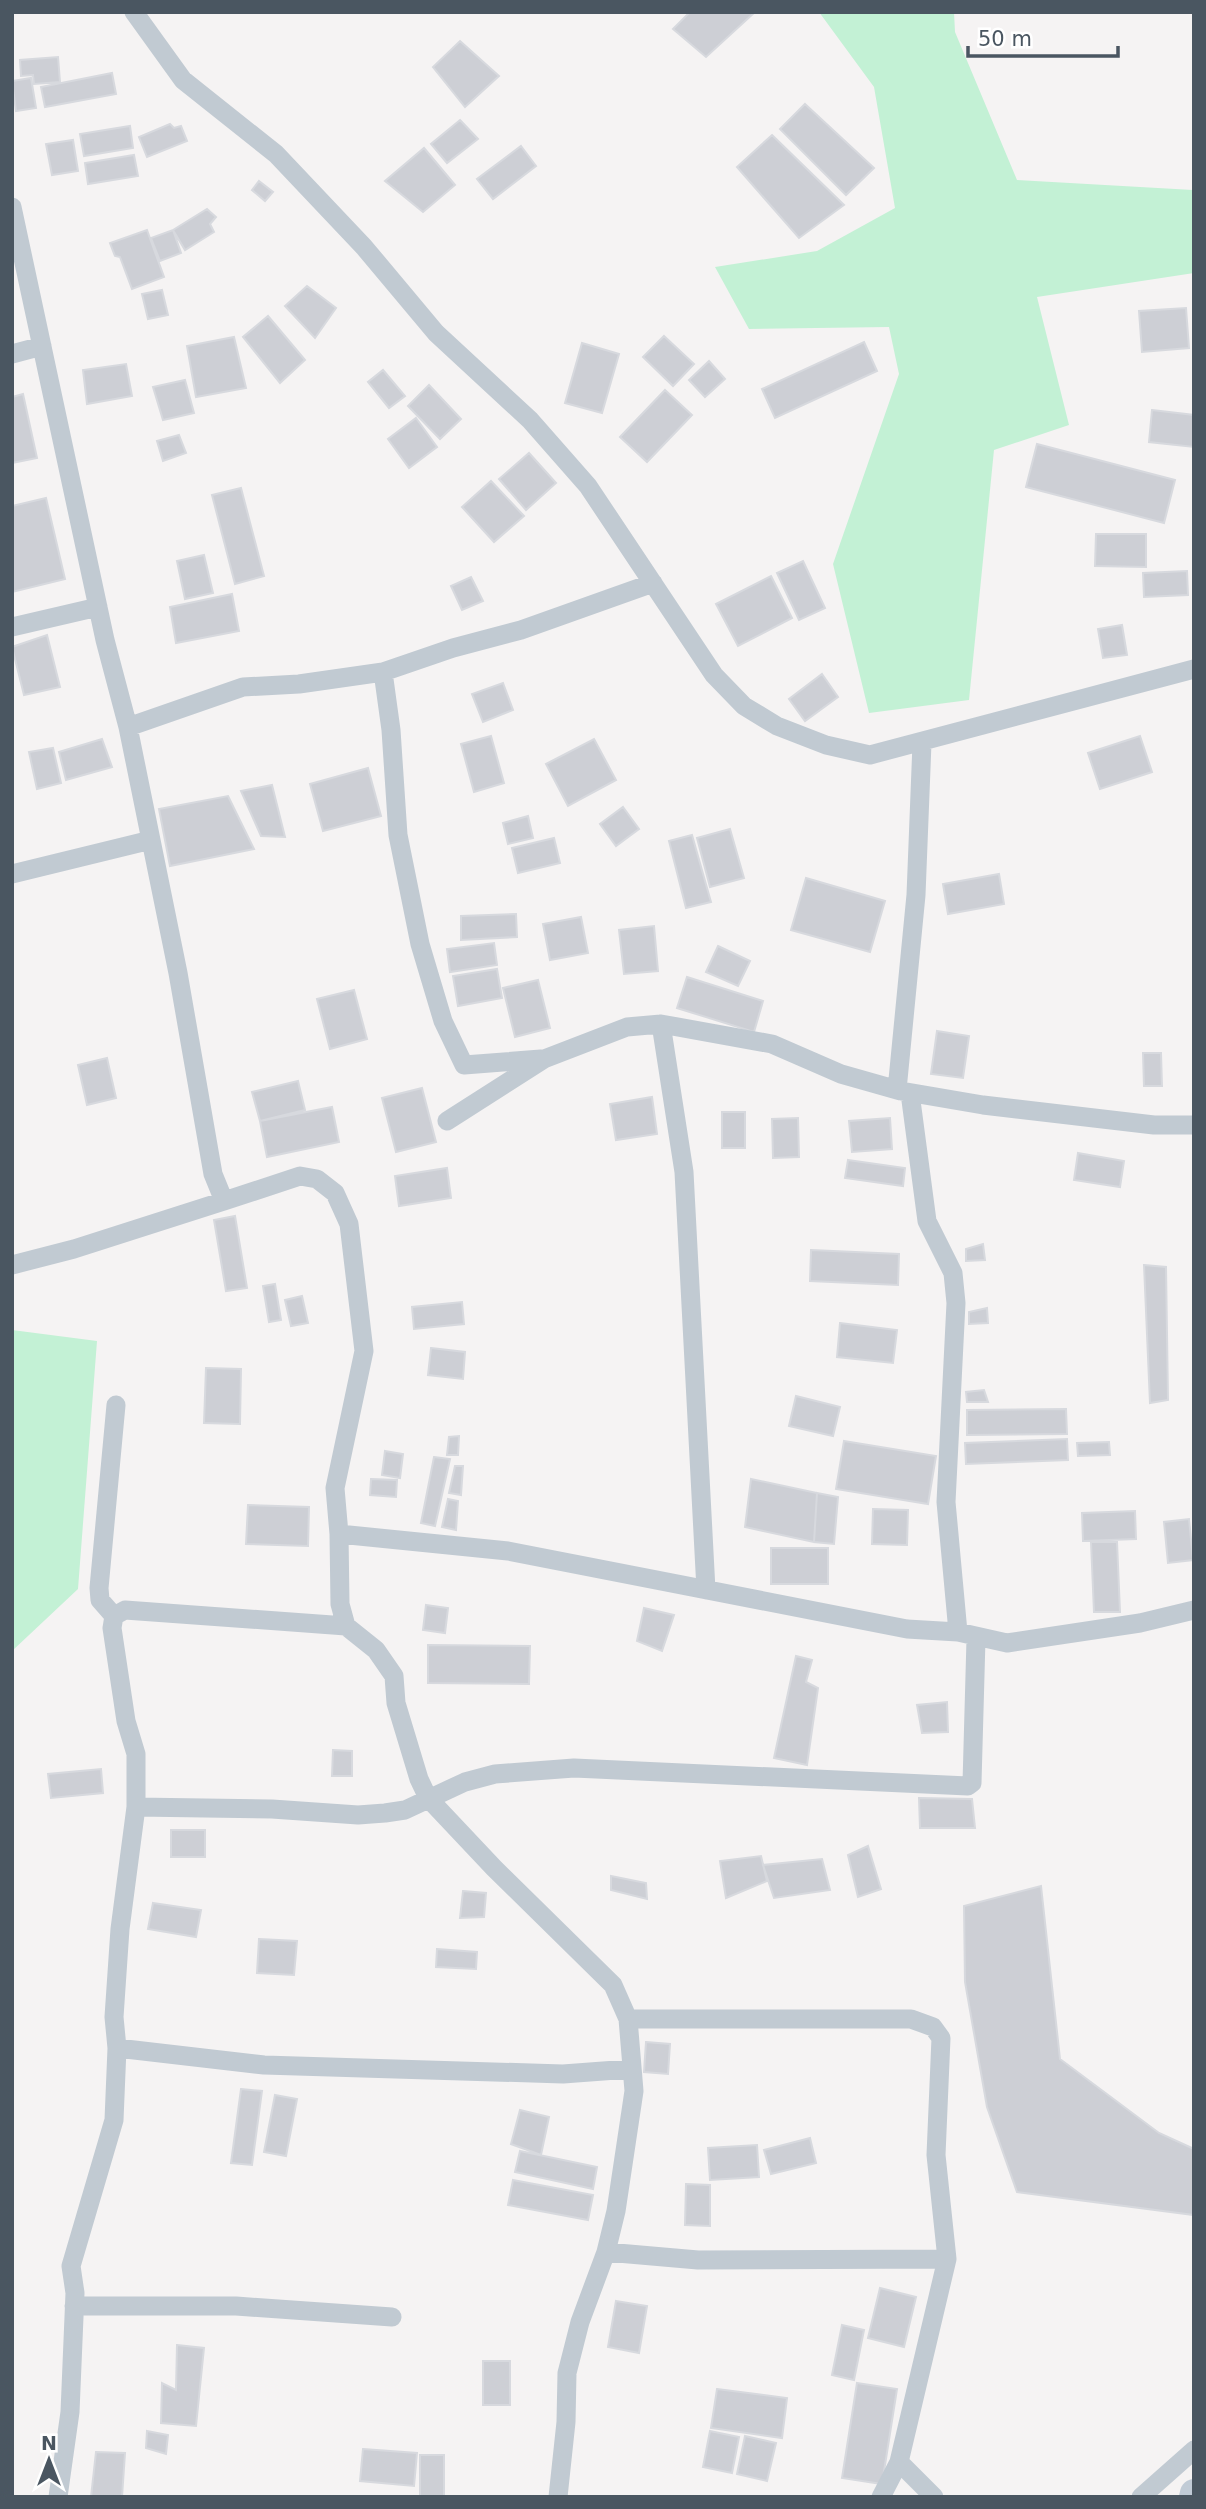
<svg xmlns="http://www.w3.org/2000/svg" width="1206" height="2509" font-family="'DejaVu Sans',sans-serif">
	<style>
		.green { fill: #c3f1d5 }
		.building { fill: #cdcfd5; stroke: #d7d9de; stroke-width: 2 }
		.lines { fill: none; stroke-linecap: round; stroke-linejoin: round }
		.street { stroke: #c1cad2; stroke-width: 19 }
		.secondary { stroke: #c1cbd6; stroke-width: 28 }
	</style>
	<rect width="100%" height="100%" fill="#f5f3f3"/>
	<path class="green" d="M 819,12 L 954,12 L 955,32 L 1017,180 L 1193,190 L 1194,193 L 1194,273 L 1037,297 L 1069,425 L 994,450 L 969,700 L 869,713 L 833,564 L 899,374 L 889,327 L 749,329 L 715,267 L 817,251 L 895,208 L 874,87 Z
		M 12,1330 L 97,1341 L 78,1589 L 12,1651 Z"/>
	<path class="building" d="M 690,12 L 755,12 L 706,57 L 673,29 Z
		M 460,41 L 499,76 L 465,107 L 433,67 Z
		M 58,57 L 60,82 L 34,84 L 33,75 L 21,76 L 20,60 Z
		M 112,73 L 116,94 L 45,107 L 41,87 Z
		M 31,78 L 36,108 L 16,111 L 12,81 Z
		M 805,104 L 874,168 L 846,195 L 780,129 Z
		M 460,120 L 478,139 L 447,163 L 431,144 Z
		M 170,124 L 174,128 L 181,126 L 187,141 L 147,157 L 139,137 Z
		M 130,126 L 133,148 L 84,156 L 80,134 Z
		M 772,135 L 844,205 L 799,238 L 737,167 Z
		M 73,140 L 78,171 L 52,175 L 46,144 Z
		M 521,146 L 536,166 L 493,199 L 477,179 Z
		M 424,148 L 455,185 L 423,212 L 385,181 Z
		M 134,155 L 138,176 L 88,184 L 85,163 Z
		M 259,181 L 273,192 L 265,201 L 252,190 Z
		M 207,209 L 216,217 L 210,224 L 214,232 L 185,250 L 173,230 Z
		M 147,230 L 164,277 L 132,289 L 120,257 L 115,256 L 110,243 Z
		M 173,230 L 181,253 L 160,261 L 151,238 Z
		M 307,286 L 336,308 L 315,338 L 285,306 Z
		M 162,290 L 168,315 L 148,319 L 142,294 Z
		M 1186,308 L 1189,348 L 1142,352 L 1139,311 Z
		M 268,316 L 305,360 L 280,383 L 243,337 Z
		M 664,336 L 694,364 L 673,386 L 643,357 Z
		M 234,337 L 246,388 L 196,397 L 187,346 Z
		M 864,342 L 877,371 L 775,418 L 762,389 Z
		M 582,343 L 619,354 L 602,413 L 565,403 Z
		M 709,361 L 725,379 L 705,397 L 689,380 Z
		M 126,364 L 132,396 L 87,404 L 83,370 Z
		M 383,370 L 405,396 L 389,408 L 368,382 Z
		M 185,380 L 194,413 L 163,420 L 153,387 Z
		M 429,385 L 461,419 L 440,439 L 408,406 Z
		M 665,390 L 692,415 L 647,462 L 620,437 Z
		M 23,394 L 37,458 L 12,463 L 12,397 Z
		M 1152,410 L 1194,415 L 1194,447 L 1149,442 Z
		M 416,418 L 437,447 L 409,468 L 388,439 Z
		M 179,435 L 186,453 L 163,461 L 157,441 Z
		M 1037,444 L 1175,480 L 1164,523 L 1026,487 Z
		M 529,453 L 556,483 L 526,510 L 499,479 Z
		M 491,481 L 524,516 L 494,542 L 462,507 Z
		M 241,488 L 264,576 L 235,584 L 212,495 Z
		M 46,498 L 65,579 L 12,592 L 12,506 Z
		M 1096,534 L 1146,534 L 1146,567 L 1095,566 Z
		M 204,555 L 213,593 L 185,599 L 177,561 Z
		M 803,561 L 825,608 L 799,620 L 777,573 Z
		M 1187,571 L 1188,595 L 1144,597 L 1143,573 Z
		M 771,576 L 792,618 L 738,646 L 716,604 Z
		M 471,577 L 483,601 L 462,610 L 451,586 Z
		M 232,594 L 239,631 L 176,643 L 170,607 Z
		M 1122,625 L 1127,655 L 1103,658 L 1098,629 Z
		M 47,635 L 60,687 L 24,695 L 12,647 Z
		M 822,674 L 838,697 L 805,721 L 789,699 Z
		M 503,683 L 513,710 L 483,722 L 472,694 Z
		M 491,736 L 504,783 L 474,792 L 461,744 Z
		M 1140,736 L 1152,772 L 1100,789 L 1088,753 Z
		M 102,739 L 112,767 L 66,780 L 59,752 Z
		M 594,739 L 616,780 L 568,806 L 546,764 Z
		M 53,748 L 61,783 L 37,789 L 29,752 Z
		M 368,768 L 381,816 L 323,831 L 310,784 Z
		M 272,785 L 285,837 L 261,836 L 241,791 Z
		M 228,796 L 254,849 L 170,866 L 159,809 Z
		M 623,807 L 639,829 L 616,846 L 600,824 Z
		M 528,816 L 533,838 L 508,844 L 503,823 Z
		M 730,829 L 744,878 L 710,887 L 697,838 Z
		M 692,835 L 711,902 L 686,908 L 669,841 Z
		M 554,838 L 560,863 L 518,873 L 512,848 Z
		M 999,874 L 1004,904 L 948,914 L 943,884 Z
		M 806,878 L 885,901 L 870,952 L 791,930 Z
		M 516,914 L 517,937 L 461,940 L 461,916 Z
		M 581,917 L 588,953 L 550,960 L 543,924 Z
		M 654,926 L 658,971 L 624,974 L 619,930 Z
		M 494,943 L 497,965 L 450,972 L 447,949 Z
		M 718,946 L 750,961 L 738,986 L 706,972 Z
		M 497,969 L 502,998 L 458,1006 L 453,976 Z
		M 687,977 L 763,1001 L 754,1032 L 677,1008 Z
		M 538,980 L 550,1028 L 515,1037 L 503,988 Z
		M 354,990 L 367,1039 L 330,1049 L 317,999 Z
		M 937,1031 L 969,1036 L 963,1078 L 931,1074 Z
		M 1143,1053 L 1161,1053 L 1162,1086 L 1144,1086 Z
		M 107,1058 L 116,1098 L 87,1105 L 78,1065 Z
		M 298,1081 L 305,1110 L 260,1121 L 252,1092 Z
		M 422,1088 L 436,1142 L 396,1152 L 382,1098 Z
		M 652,1097 L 657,1134 L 616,1140 L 610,1104 Z
		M 332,1107 L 339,1142 L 267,1157 L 260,1121 Z
		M 722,1112 L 745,1112 L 745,1148 L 722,1148 Z
		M 798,1118 L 799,1157 L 773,1158 L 772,1119 Z
		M 890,1118 L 892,1149 L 852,1152 L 849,1121 Z
		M 1078,1153 L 1124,1161 L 1120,1187 L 1074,1180 Z
		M 848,1160 L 905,1168 L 903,1186 L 845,1178 Z
		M 447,1168 L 451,1198 L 399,1206 L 395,1176 Z
		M 235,1216 L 247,1288 L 226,1291 L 214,1220 Z
		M 983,1244 L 985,1260 L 966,1261 L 966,1249 Z
		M 811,1250 L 899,1254 L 898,1285 L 810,1281 Z
		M 1144,1265 L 1166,1267 L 1168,1400 L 1150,1403 Z
		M 275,1284 L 281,1320 L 269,1322 L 263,1286 Z
		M 302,1296 L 308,1323 L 291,1326 L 285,1300 Z
		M 462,1302 L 464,1324 L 414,1329 L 412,1307 Z
		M 987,1308 L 988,1323 L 969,1324 L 969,1312 Z
		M 840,1323 L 897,1330 L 893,1363 L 837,1357 Z
		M 431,1348 L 465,1352 L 463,1379 L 428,1375 Z
		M 206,1368 L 241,1369 L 240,1424 L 204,1423 Z
		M 984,1390 L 988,1402 L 967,1402 L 966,1392 Z
		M 796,1396 L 840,1407 L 833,1436 L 789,1426 Z
		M 1066,1409 L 1067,1434 L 967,1435 L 967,1410 Z
		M 459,1436 L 458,1455 L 447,1455 L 449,1437 Z
		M 1067,1439 L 1068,1460 L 966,1464 L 965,1443 Z
		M 844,1441 L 936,1456 L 928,1504 L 836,1489 Z
		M 1109,1442 L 1110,1455 L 1078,1456 L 1077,1443 Z
		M 385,1451 L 403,1454 L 400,1478 L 382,1475 Z
		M 434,1457 L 450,1459 L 435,1526 L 421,1523 Z
		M 455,1466 L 463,1466 L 461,1495 L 449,1493 Z
		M 371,1479 L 397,1480 L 396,1497 L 370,1495 Z
		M 751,1479 L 817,1493 L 814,1542 L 745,1527 Z
		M 817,1493 L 838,1497 L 834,1544 L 814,1542 Z
		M 448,1499 L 458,1501 L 456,1530 L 442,1527 Z
		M 248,1505 L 309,1507 L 308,1546 L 246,1544 Z
		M 873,1509 L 908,1510 L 907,1545 L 872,1544 Z
		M 1135,1511 L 1136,1539 L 1083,1541 L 1082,1513 Z
		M 1189,1519 L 1193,1560 L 1168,1563 L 1164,1522 Z
		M 1091,1542 L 1117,1542 L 1120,1612 L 1094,1612 Z
		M 771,1548 L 828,1548 L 828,1584 L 771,1584 Z
		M 426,1605 L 448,1608 L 445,1633 L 423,1630 Z
		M 644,1608 L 674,1615 L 662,1651 L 637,1641 Z
		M 428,1645 L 530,1646 L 529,1684 L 428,1683 Z
		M 796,1656 L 812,1660 L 806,1682 L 818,1688 L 807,1765 L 774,1758 Z
		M 947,1702 L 948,1732 L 922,1733 L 917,1705 Z
		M 333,1750 L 352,1751 L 352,1776 L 332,1776 Z
		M 101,1769 L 103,1793 L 51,1798 L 48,1774 Z
		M 919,1798 L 972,1799 L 975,1828 L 920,1828 Z
		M 171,1830 L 205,1830 L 205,1857 L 171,1857 Z
		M 868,1846 L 881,1889 L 858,1897 L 848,1855 Z
		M 761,1856 L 767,1881 L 726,1898 L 720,1861 Z
		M 822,1859 L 830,1890 L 774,1898 L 763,1865 Z
		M 611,1876 L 646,1883 L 647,1899 L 611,1890 Z
		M 1041,1886 L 1060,2059 L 1159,2133 L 1194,2149 L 1194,2215 L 1017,2192 L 987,2107 L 965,1982 L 964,1906 Z
		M 463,1891 L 486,1893 L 484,1917 L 460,1918 Z
		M 153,1903 L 201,1910 L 196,1937 L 148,1929 Z
		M 259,1939 L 297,1941 L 294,1975 L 257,1973 Z
		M 437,1949 L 477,1952 L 476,1969 L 436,1967 Z
		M 646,2042 L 670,2044 L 668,2074 L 644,2072 Z
		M 241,2089 L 262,2091 L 252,2165 L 231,2163 Z
		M 275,2095 L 297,2099 L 286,2156 L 264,2152 Z
		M 520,2110 L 549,2117 L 541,2155 L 511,2144 Z
		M 810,2138 L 816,2163 L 771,2174 L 764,2150 Z
		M 757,2145 L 759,2177 L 710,2180 L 708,2148 Z
		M 520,2151 L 597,2167 L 593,2189 L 515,2172 Z
		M 513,2180 L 593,2195 L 588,2220 L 508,2205 Z
		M 686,2184 L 710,2185 L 710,2226 L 685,2225 Z
		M 880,2288 L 916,2297 L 904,2347 L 868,2338 Z
		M 616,2301 L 647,2306 L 639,2353 L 608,2347 Z
		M 842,2325 L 864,2330 L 854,2380 L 832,2375 Z
		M 177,2345 L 204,2348 L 196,2426 L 161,2423 L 162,2383 L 176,2390 Z
		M 483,2361 L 510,2361 L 510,2405 L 483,2405 Z
		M 857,2383 L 897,2389 L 882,2484 L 842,2478 Z
		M 717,2389 L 787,2398 L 782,2438 L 711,2428 Z
		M 147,2431 L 168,2435 L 166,2454 L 146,2448 Z
		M 710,2431 L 739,2437 L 732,2473 L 703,2467 Z
		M 745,2436 L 776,2443 L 767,2481 L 737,2474 Z
		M 363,2449 L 417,2453 L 414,2486 L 360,2481 Z
		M 96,2452 L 125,2453 L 122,2497 L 91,2497 Z
		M 420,2455 L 444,2455 L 444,2497 L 420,2497 Z"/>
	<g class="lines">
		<path class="street" d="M 134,12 L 183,80 L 276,154 L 364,247 L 436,333 L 530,420 L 588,486 L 714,675 L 744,706 L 777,726 L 826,745 L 870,755 L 1194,669
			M 12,207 L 105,640 L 128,727 L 178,973 L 213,1174 L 224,1201 L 300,1176 L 317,1179 L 335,1193 L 349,1224 L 364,1351 L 335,1488 L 339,1534 L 508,1551 L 907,1629 L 958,1632 L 1007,1643 L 1140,1623 L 1194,1610
			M 12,354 L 42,346
			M 12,627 L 98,607
			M 383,672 L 391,730 L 398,835 L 420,944 L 443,1021 L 464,1065 L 541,1059
			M 128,727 L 243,687 L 299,684 L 383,672 L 453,648 L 521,630 L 653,583
			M 12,874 L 151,840
			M 661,1024 L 684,1172 L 706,1590
			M 897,1090 L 916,895 L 922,743
			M 910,1093 L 927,1221 L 953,1273 L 956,1303 L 946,1502 L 958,1632
			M 447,1121 L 544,1059 L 627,1027 L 661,1024 L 772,1044 L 841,1074 L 901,1091 L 983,1105 L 1154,1125 L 1194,1125
			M 12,1265 L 74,1249 L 224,1201
			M 339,1534 L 340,1604 L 346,1626 L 376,1650 L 394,1676 L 396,1703 L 419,1779 L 428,1798 L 494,1868 L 613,1985 L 628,2019 L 634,2091 L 616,2211 L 606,2252 L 580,2322 L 567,2373 L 566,2422 L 558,2497
			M 114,1616 L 100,1600 L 99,1588 L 116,1405
			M 136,1807 L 272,1809 L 358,1815 L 385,1813 L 405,1810 L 465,1782 L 495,1774 L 574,1768 L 968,1786 L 972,1783 L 976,1639
			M 628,2019 L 911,2019 L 933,2027 L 941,2038 L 936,2155 L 947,2259 L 899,2462 L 881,2497
			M 117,2048 L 264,2065 L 563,2074 L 630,2069
			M 606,2252 L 698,2260 L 947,2259
			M 74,2306 L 236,2306 L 392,2317
			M 899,2462 L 934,2497
			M 58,2497 L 70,2412 L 75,2293 L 71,2266 L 114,2120 L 117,2048 L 114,2017 L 120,1929 L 136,1807 L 136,1754 L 126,1721 L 112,1628 L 114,1616 L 125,1610 L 346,1626
			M 1141,2497 L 1194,2450"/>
		<path class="secondary" d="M 1193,2497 L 1194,2493"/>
	</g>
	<rect width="1206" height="2509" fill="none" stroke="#4a5661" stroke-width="28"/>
	<g transform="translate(49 2460)" stroke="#ffffff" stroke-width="5" paint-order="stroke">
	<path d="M0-5L12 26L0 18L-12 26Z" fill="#4a5661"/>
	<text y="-10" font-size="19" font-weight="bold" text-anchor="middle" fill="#4a5661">N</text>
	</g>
	<path d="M968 46v10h150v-10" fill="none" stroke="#4a5661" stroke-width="3.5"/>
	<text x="978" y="46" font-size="21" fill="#4a5661" stroke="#ffffff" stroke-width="5" paint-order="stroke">50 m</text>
</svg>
